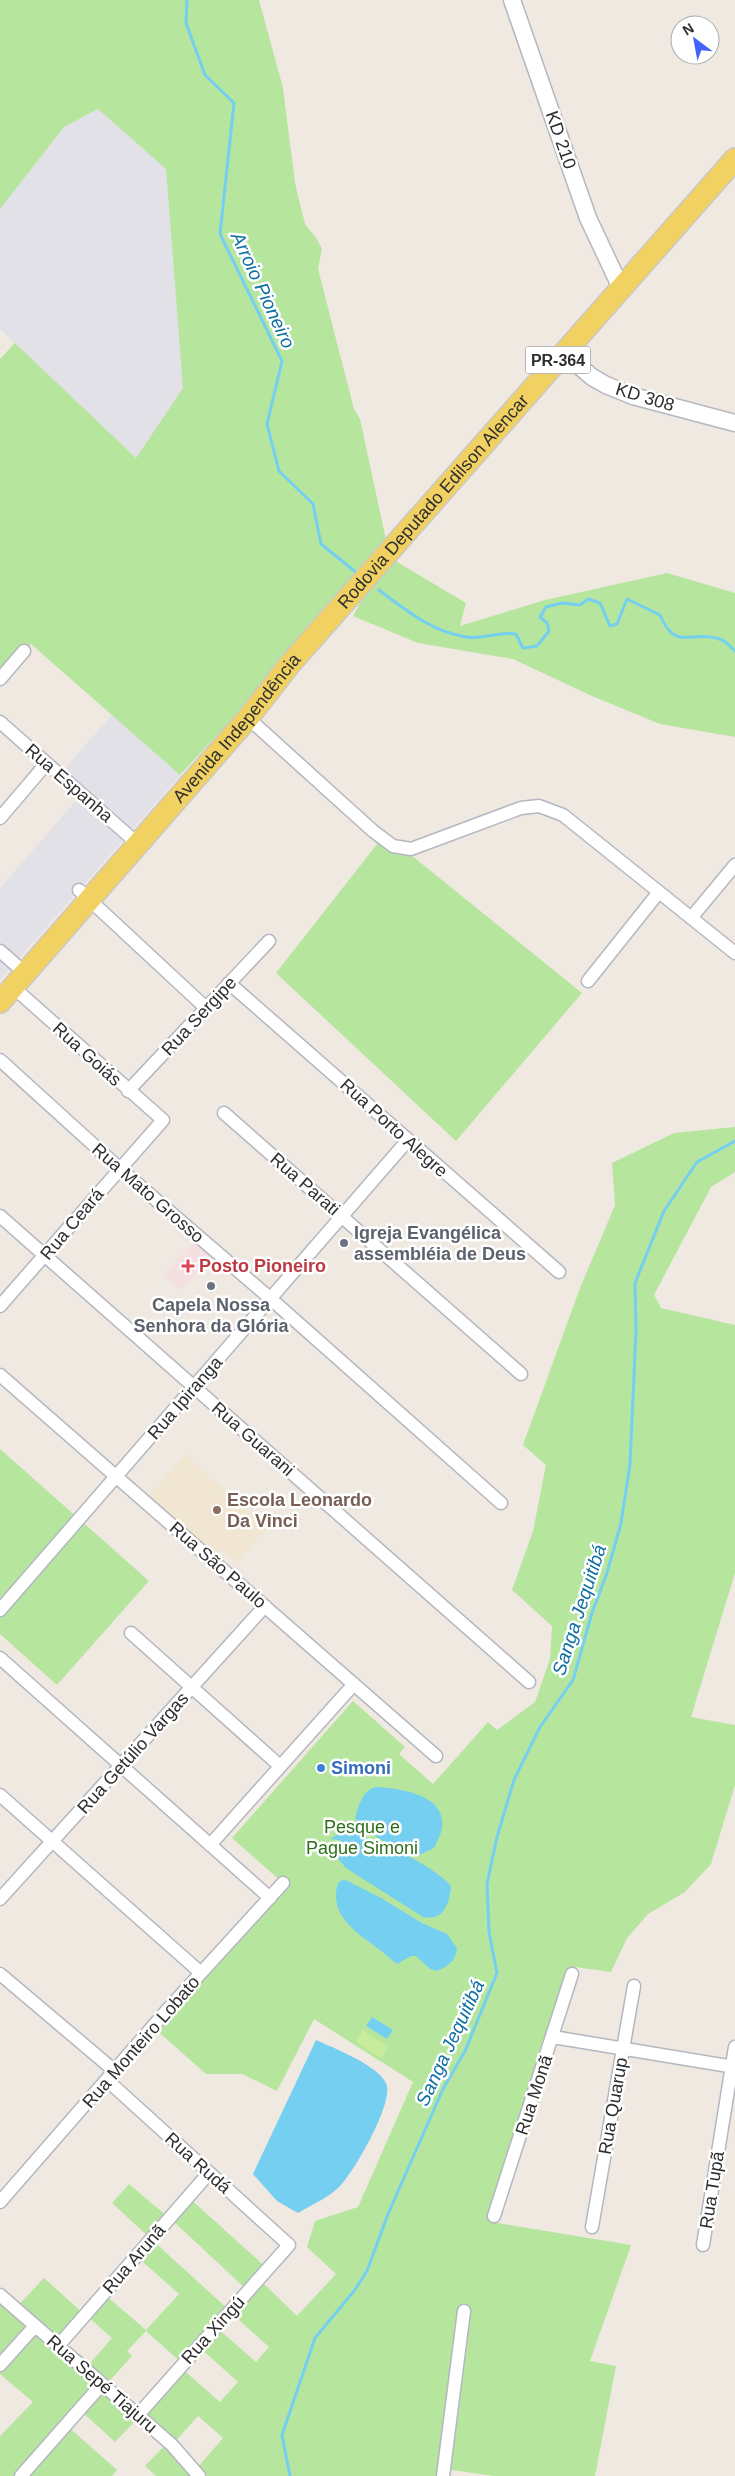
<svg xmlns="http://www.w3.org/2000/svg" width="735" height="2476" font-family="Arial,sans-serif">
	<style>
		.industrial { fill: #e3e1e8 }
		.education { fill: #f0e6d1 }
		.medical { fill: #f5dfe0 }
		.green { fill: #b6e59e; fill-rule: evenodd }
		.pitch { fill: #c9ec9a }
		.water { fill: #75cff0 }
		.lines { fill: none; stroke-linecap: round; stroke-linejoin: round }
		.stream { stroke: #75cff0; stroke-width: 3 }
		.minor-casing { stroke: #b4b7c1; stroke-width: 15 }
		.tertiary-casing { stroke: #b4b7c1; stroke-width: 19 }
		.primary-casing { stroke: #c9c9c9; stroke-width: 24 }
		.minor { stroke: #fff; stroke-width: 12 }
		.tertiary { stroke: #fff; stroke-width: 16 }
		.primary { stroke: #f2d163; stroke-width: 21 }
		.worship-dot { fill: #6b7280; stroke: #fff; stroke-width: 2 }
		.health-dot { fill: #e0444e; stroke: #fff; stroke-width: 2 }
		.education-dot { fill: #8d6e63; stroke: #fff; stroke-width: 2 }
		.shop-dot { fill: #3f7fe0; stroke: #fff; stroke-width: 2 }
		.labels { text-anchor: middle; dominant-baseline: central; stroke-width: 5; stroke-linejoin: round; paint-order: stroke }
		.shield { fill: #fff; stroke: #6d6d6d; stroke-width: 1 }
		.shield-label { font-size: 16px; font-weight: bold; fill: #2e2e2e }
		.street-label { font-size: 18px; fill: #2e2e2e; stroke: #fff }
		.worship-label { font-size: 18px; font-weight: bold; fill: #5b616d; stroke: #fff; text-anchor: start }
		.health-label { font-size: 18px; font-weight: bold; fill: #be3a42; stroke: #fff; text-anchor: start }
		.education-label { font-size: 18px; font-weight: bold; fill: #785e54; stroke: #fff; text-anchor: start }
		.shop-label { font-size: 18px; font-weight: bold; fill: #366cbe; stroke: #fff; text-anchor: start }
		.park-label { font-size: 18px; fill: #2c6e1b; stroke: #fff }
		.water-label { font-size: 19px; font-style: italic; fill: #0d6fa3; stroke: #fff }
	</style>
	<rect width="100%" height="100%" fill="#efe9e1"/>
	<path class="industrial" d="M 98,109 L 166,169 L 183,388 L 136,458 L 0,329 L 0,209 L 64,127 Z
		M 112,715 L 180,775 L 0,980 L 0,888 L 81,795 L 59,775 Z"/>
	<path class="education" d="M 185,1455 L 268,1528 L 237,1563 L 220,1549 L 211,1559 L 144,1501 Z"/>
	<path class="medical" d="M 194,1242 L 211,1256 L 181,1290 L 164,1275 Z"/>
	<path class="green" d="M 0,0 L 259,0 L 283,88 L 295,183 L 305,224 L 317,239 L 322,249 L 318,269 L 354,409 L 360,419 L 389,554 L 291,664 L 245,705 L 180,775 L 31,644 L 0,679 L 0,359 L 15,343 L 136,458 L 183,388 L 166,169 L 98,109 L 64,127 L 0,209 Z
		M 392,559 L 466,603 L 460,626 L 545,600 L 667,573 L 735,593 L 735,737 L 660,724 L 592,696 L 513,659 L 418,643 L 353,616 L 371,583 Z
		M 385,834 L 582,993 L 456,1141 L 276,973 Z
		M 735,1127 L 735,1172 L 711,1187 L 654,1295 L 661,1308 L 735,1325 L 735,1573 L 691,1717 L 735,1725 L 735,1785 L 711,1864 L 685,1892 L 648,1914 L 627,1938 L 611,1972 L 575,1967 L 492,2222 L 631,2245 L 590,2361 L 616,2366 L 595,2476 L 494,2476 L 445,2469 L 443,2476 L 156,2476 L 145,2466 L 168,2442 L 139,2417 L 115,2442 L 80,2410 L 66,2425 L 117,2470 L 112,2476 L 0,2476 L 0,2436 L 33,2402 L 0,2374 L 0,2295 L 16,2308 L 44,2278 L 85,2315 L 104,2294 L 146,2330 L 179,2294 L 136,2256 L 151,2239 L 112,2203 L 129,2184 L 169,2218 L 188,2197 L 268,2269 L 259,2279 L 297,2316 L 336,2274 L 307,2247 L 315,2221 L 358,2207 L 413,2082 L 314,2019 L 277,2091 L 242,2074 L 206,2074 L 153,2027 L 283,1883 L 232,1838 L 353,1701 L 405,1747 L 399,1754 L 433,1784 L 488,1722 L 497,1730 L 535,1702 L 550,1659 L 552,1626 L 512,1590 L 533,1531 L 546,1465 L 523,1445 L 580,1288 L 615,1205 L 612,1163 L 674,1133 ZM 170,2218 L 248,2291 L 230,2311 L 151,2239 ZM 230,2312 L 269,2347 L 256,2362 L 216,2327 ZM 86,2315 L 112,2338 L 85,2369 L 59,2346 ZM 146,2331 L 183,2364 L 199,2347 L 238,2382 L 220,2402 L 180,2367 L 137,2415 L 105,2386 L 132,2356 L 127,2351 ZM 198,2416 L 223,2438 L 198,2467 L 172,2445 Z
		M 0,1449 L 149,1581 L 57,1685 L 0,1634 Z"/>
	<path class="pitch" d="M 363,2030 L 388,2047 L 381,2058 L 356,2042 Z"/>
	<path class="water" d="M 376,1787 C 398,1788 442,1794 442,1822 C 443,1831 438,1840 434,1848 L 419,1855 C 402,1849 362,1835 355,1818 C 359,1806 362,1790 376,1787 Z
		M 344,1831 C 370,1835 435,1866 451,1886 C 450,1903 443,1922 423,1917 L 346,1868 L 329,1848 L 339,1849 L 340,1840 L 330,1839 Z
		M 344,1879 L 381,1898 L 422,1923 L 447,1934 L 457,1948 C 456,1961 448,1966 437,1971 L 430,1969 L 416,1956 L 411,1956 L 397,1964 L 393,1961 C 370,1939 326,1922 338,1883 Z
		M 372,2017 L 393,2030 L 387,2039 L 366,2026 Z
		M 316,2040 C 334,2048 377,2065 386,2083 C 395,2101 354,2172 340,2186 C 330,2197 311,2205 298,2213 L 277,2201 L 253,2174 Z"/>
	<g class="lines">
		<path class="stream" d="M 187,0 L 186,23 L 205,75 L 234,103 L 220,234 L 282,361 L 267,424 L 279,471 L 313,504 L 321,544 L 357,573
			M 379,590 C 406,610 432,632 466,637 C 482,640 499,631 516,634 L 523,648 L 537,646 L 549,631 L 547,623 L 540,617 L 546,607 L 562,603 L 580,605 L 588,599 L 600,603 L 610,626 L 617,624 L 627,599 L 660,615 C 676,653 692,629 719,639 C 725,640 731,647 735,651
			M 290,2476 L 282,2435 L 315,2338 L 354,2291 L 367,2271 L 388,2214 L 443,2089 L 465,2051 L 497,1973 L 489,1932 L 487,1884 L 497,1837 L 514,1780 L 540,1727 L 573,1680 L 592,1613 L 607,1573 L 621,1523 L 630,1464 L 636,1330 L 635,1283 L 664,1211 L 697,1162 L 735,1141"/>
		<g class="minor-casing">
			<path id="minor" d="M 0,679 L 24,651
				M 248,718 L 373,831 L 393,846 L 411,849 L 521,808 L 539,806 L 563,815 L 735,953
				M 0,722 L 138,844
				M 0,818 L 46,764
				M 79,890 L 206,1008
				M 691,918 L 735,865
				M 0,951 L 25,973
				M 588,981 L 659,892
				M 229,983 L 559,1272
				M 0,1060 L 119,1168 L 271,1299 L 501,1503
				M 128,1091 L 269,941
				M 224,1113 L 521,1374
				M 0,1216 L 529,1682
				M 0,1306 L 163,1120 L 13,987
				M 0,1375 L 436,1756
				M 0,1610 L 408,1140
				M 131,1633 L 280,1766
				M 0,1658 L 270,1898
				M 0,1795 L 201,1973
				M 210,1845 L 354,1684
				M 0,1899 L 265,1606
				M 0,1974 L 116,2072
				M 553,2037 L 735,2067
				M 108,2081 L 289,2245 L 138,2415
				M 0,2202 L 169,2008 L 283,1883
				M 494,2216 L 572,1974
				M 592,2227 L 634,1986
				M 703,2245 L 735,2047
				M 0,2295 L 172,2445 L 199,2476
				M 58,2346 L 209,2173
				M 0,2365 L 35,2326
				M 21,2476 L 102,2384
				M 443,2476 L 464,2311"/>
		</g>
		<g class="tertiary-casing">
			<path id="tertiary" d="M 512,0 L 588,218 L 621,288
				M 564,353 L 592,377 L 606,385 L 633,396 L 735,423"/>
		</g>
		<g class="primary-casing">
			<g id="primary">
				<path id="s1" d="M 0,1002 L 248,718 L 290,664 L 735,159"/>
			</g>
		</g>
		<use href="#minor" class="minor"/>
		<use href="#tertiary" class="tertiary"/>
		<use href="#primary" class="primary"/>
	</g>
	<g class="worship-dot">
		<circle cx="344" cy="1243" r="5"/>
		<circle cx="211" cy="1286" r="5"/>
	</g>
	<path class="health-dot" d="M185.5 1258.5h5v5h5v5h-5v5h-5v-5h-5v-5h5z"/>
	<circle class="education-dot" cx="217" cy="1510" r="5"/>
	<circle class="shop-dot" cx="321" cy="1768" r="5"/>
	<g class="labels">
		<rect class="shield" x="525.5" y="346.5" width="65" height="27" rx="4"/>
		<g class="shield-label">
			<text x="558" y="360">PR-364</text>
		</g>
		<g class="street-label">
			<text transform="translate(561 140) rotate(71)">KD 210</text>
			<text transform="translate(645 397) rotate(17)">KD 308</text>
			<text stroke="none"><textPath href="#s1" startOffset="662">Rodovia Deputado Edilson Alencar</textPath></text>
			<text stroke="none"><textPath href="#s1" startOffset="362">Avenida Independência</textPath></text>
			<text transform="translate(69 783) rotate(41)">Rua Espanha</text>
			<text transform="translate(199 1016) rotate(-47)">Rua Sergipe</text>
			<text transform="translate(87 1054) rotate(42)">Rua Goiás</text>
			<text transform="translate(394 1128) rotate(42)">Rua Porto Alegre</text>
			<text transform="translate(305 1184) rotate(41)">Rua Parati</text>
			<text transform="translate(148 1193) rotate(41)">Rua Mato Grosso</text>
			<text transform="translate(72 1224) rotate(-50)">Rua Ceará</text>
			<text transform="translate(185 1398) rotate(-49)">Rua Ipiranga</text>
			<text transform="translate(253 1439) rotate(41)">Rua Guarani</text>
			<text transform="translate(218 1565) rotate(41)">Rua São Paulo</text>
			<text transform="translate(133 1753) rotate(-48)">Rua Getúlio Vargas</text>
			<text transform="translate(141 2042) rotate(-49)">Rua Monteiro Lobato</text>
			<text transform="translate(534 2095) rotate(-72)">Rua Monã</text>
			<text transform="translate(613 2106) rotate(-80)">Rua Quarup</text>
			<text transform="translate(198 2163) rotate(42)">Rua Rudá</text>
			<text transform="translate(712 2190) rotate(-81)">Rua Tupã</text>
			<text transform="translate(134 2259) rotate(-49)">Rua Arunã</text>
			<text transform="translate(213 2330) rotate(-48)">Rua Xingú</text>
			<text transform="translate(102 2384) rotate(41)">Rua Sepé Tiajuru</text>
		</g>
		<g class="worship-label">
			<text x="354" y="1233">Igreja Evangélica<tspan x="354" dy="21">assembléia de Deus</tspan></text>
			<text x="211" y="1305" text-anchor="middle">Capela Nossa<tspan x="211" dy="21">Senhora da Glória</tspan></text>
		</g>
		<g class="health-label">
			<text x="199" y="1266">Posto Pioneiro</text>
		</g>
		<g class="education-label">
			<text x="227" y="1500">Escola Leonardo<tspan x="227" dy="21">Da Vinci</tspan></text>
		</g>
		<g class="shop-label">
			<text x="331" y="1768">Simoni</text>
		</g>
		<g class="park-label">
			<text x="362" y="1827">Pesque e<tspan x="362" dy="21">Pague Simoni</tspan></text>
		</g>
		<g class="water-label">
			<text transform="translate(263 290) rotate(65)">Arroio Pioneiro</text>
			<text transform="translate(579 1610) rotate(-72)">Sanga Jequitibá</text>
			<text transform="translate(450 2043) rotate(-65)">Sanga Jequitibá</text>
		</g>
	</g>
	<g transform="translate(695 40) rotate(328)"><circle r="24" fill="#ffffff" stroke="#ababab"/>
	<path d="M0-4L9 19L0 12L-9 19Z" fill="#4264fb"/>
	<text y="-8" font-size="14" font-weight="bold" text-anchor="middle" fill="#2e2e2e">N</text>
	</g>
</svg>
